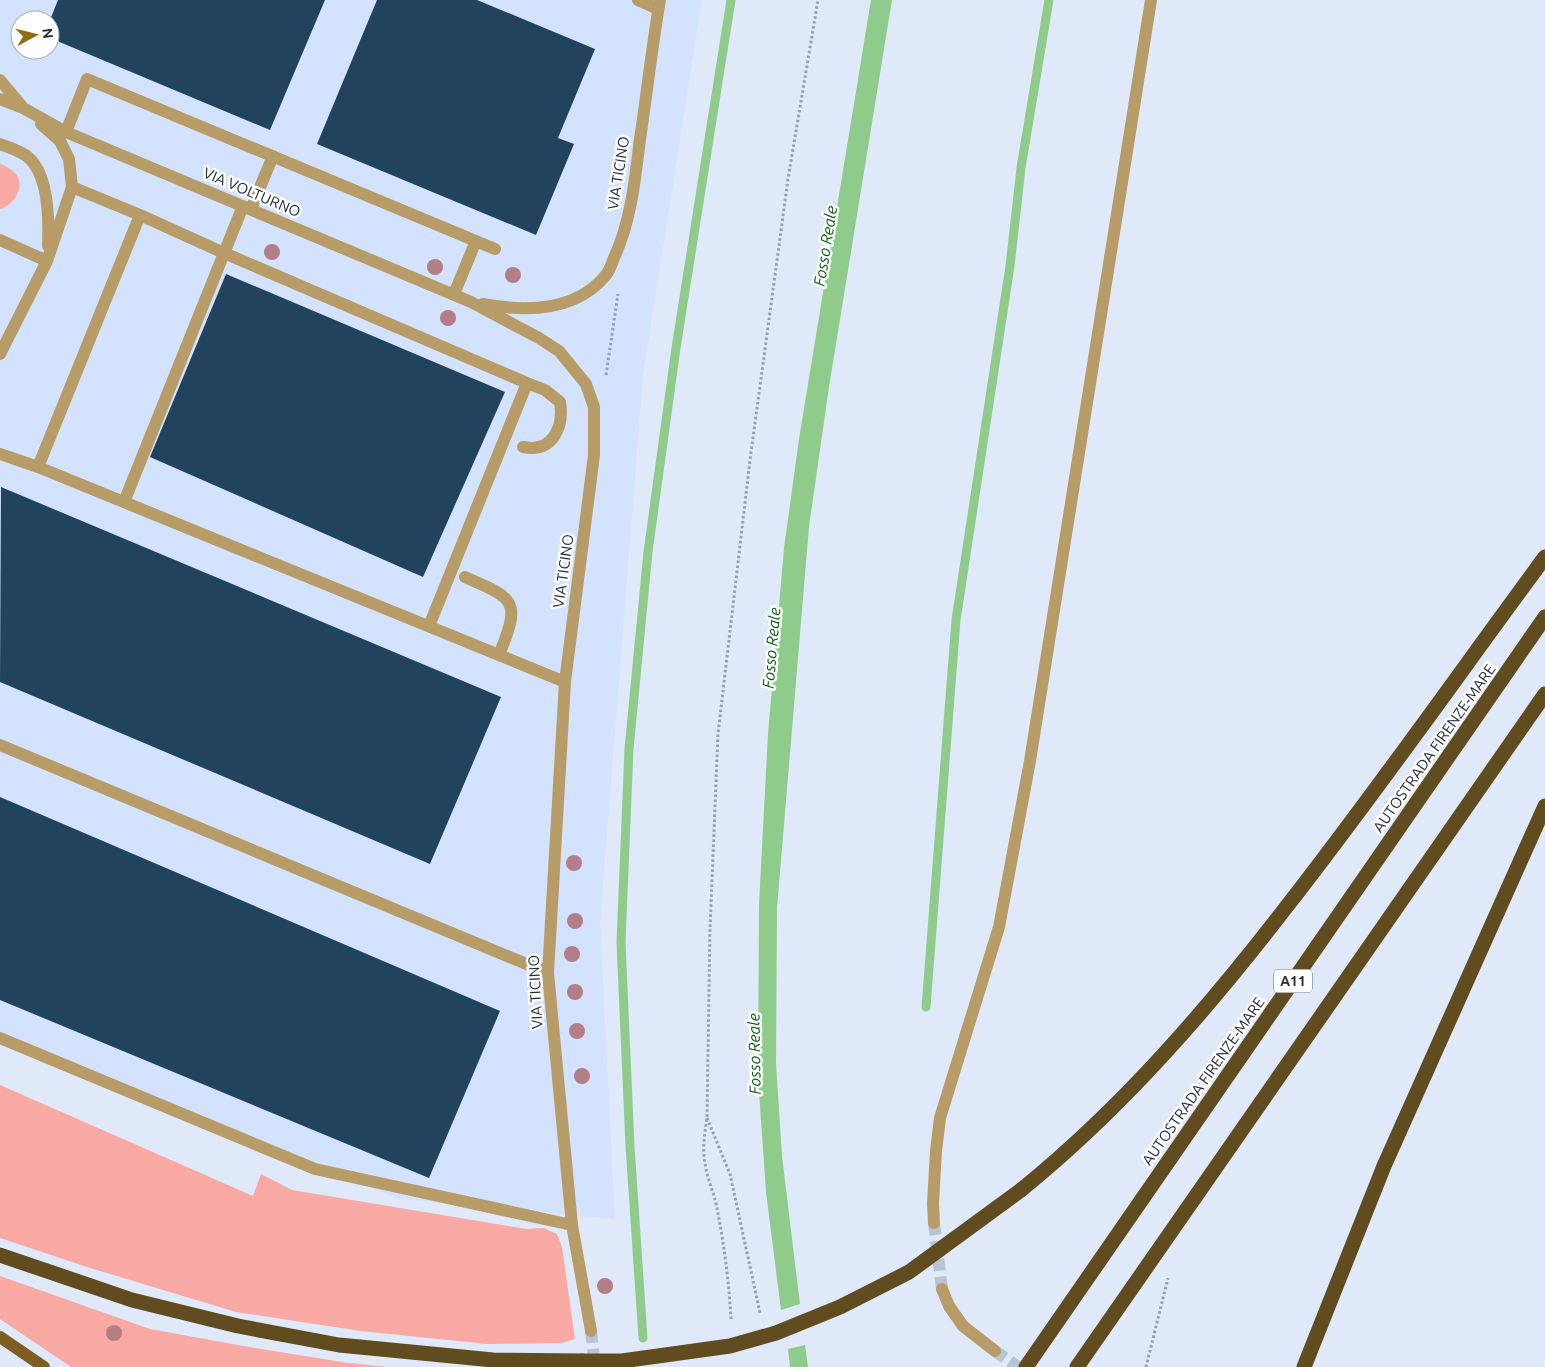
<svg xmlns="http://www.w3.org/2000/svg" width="1545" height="1367" font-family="Ubuntu,sans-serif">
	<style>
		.built { fill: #d3e2fe; fill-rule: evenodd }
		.green { fill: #f8a9a4 }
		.water { fill: #8fcc8c }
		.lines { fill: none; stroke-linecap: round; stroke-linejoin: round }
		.stream { stroke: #8fcc8c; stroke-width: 9 }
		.building { fill: #21435d }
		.minor-tunnel { stroke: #bac3d3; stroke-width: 12; stroke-dasharray: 12 6; stroke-linecap: butt }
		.path { stroke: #959eae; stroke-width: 3; stroke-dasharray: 2.5 2.5; stroke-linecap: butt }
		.minor { stroke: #b79c68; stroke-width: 12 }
		.major { stroke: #7c5f21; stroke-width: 12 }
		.highway { stroke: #614c1f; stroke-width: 15 }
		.highway-bridge { stroke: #614c1f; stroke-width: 15 }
		.tree { fill: #b47e87 }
		.labels { text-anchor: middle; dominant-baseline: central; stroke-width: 5; stroke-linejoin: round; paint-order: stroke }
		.shield { fill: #fff; stroke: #646a74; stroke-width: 1 }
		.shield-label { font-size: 14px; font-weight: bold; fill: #222a39 }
		.street-label { font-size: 15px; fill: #222a39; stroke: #fff }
		.water-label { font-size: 16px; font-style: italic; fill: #00600a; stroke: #fff }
	</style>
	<rect width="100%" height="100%" fill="#e0e9f9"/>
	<path class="built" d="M 0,0 L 702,0 L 643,375 L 600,922 L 615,1219 L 399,1199 L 0,1036 ZM 20,20 L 50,20 L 50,50 L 20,50 Z"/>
	<path class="green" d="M 0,163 C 4,166 10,168 14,172 C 27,184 15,205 0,209 Z
		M 0,1085 L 253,1196 L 261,1174 L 292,1190 L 526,1229 L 544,1228 L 557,1234 L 562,1247 L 575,1339 L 562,1343 L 487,1344 L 361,1331 L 236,1312 L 87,1267 L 0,1238 Z
		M 0,1276 L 150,1329 L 249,1347 L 348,1363 L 388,1367 L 71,1367 L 0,1319 Z"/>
	<path class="water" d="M 871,0 L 892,0 L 829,387 L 809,527 L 777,908 L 776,1063 L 782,1156 L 800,1304 L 781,1310 L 766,1192 L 758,1078 L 759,904 L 768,734 L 784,548 L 799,439 Z
		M 805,1345 L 808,1367 L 790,1367 L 788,1349 Z"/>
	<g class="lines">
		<path class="stream" d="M 926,1007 L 956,620 L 1010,266 L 1021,168 L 1049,0
			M 643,1338 L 630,1146 L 621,943 L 629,749 L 648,552 L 676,348 L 731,0"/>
	</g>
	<path class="building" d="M 58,0 L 325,0 L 270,130 L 50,38 L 50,20 Z
		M 377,0 L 477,0 L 595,49 L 558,138 L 574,144 L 536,235 L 317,144 Z
		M 226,274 L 505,392 L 423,577 L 150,457 Z
		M 1,487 L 501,697 L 430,864 L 0,682 Z
		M 0,797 L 500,1011 L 429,1178 L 0,1000 Z"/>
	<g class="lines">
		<path class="minor-tunnel" d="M 934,1223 L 942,1289
			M 591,1331 L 595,1367
			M 995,1351 L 1018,1367"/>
		<path class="path" d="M 606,375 L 618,294
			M 707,1118 L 730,1174 L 760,1313
			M 731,1319 C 729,1282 724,1244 717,1208 C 714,1193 707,1178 705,1163 C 702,1148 705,1132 707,1117 L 710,929 L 718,734 L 750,460 L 788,179 L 818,0
			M 1146,1367 L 1168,1278"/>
		<path class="minor" d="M 638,0 L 658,9
			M 0,80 L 21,105
			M 0,99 L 23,108 L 66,132 L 471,302 L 539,338 L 559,351 L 586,384 L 594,407 L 594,455 L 565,682 L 548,973 L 572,1225 L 591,1331
			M 66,132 L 87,79 L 495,249
			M 0,144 C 10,148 24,152 31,160 C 49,179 49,222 48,246
			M 72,187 L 140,215 L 224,253 L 527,383
			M 251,209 L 273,156
			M 0,240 L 47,261
			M 454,294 L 476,241
			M 483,304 C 526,312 576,312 606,275 C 610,270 612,263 614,258 C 631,221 635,180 640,139 C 647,93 652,46 660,0
			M 0,354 L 47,261 L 72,187 L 69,159 L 60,141 L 41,124
			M 0,454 L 38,467 L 565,682
			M 38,467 L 140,215
			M 124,502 L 243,206
			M 465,577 C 516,599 521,601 499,655
			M 429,626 L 527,383 L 545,390 L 560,402 C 564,427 553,453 523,447
			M 0,745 L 548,973
			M 0,1038 L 315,1169 L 572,1225
			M 934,1223 L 933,1203 L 936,1151 L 940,1118 L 999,927 L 1030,761 L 1151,0
			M 942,1289 L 949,1306 L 963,1326 L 995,1351"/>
		<path class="major" d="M 0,1337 L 44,1367"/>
		<path class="highway" d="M 1021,1190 C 1121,1109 1206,1011 1284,910 C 1374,795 1458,675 1545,557
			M 0,1255 L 132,1300 L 238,1326 L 339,1345 L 493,1360 L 582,1361
			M 1026,1367 L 1545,617
			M 1077,1367 L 1545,694
			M 1304,1367 L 1384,1166 L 1545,806"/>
		<path class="highway-bridge" d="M 582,1361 L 622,1361 L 730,1346 L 776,1333 L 840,1307 L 909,1272 L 1021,1190"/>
	</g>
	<g class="tree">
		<circle cx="272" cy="252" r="8"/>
		<circle cx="435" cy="267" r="8"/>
		<circle cx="513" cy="275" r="8"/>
		<circle cx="448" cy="318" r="8"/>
		<circle cx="574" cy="863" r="8"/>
		<circle cx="575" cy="921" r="8"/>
		<circle cx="572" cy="954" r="8"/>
		<circle cx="575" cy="992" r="8"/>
		<circle cx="577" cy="1031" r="8"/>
		<circle cx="582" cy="1076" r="8"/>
		<circle cx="605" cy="1286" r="8"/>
		<circle cx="114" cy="1333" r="8"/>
	</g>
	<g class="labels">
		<rect class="shield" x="1274" y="969.5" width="38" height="23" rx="4"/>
		<g class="shield-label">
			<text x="1293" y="981">A11</text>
		</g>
		<g class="street-label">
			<text transform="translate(618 173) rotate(-81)">VIA TICINO</text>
			<text transform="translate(252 192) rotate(23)">VIA VOLTURNO</text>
			<text transform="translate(563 571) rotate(-82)">VIA TICINO</text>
			<text transform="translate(1434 748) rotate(-55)">AUTOSTRADA FIRENZE-MARE</text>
			<text transform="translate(535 992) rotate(-93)">VIA TICINO</text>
			<text transform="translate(1203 1081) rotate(-55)">AUTOSTRADA FIRENZE-MARE</text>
		</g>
		<g class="water-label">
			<text transform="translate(825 246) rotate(-81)">Fosso Reale</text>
			<text transform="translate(771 648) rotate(-85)">Fosso Reale</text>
			<text transform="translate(754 1054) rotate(-91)">Fosso Reale</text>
		</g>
	</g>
	<g transform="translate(35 35) rotate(83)"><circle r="24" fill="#ffffff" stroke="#a7aab0"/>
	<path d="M0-4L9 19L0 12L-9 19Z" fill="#906c12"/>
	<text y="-8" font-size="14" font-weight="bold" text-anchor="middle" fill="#222a39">N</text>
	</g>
</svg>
